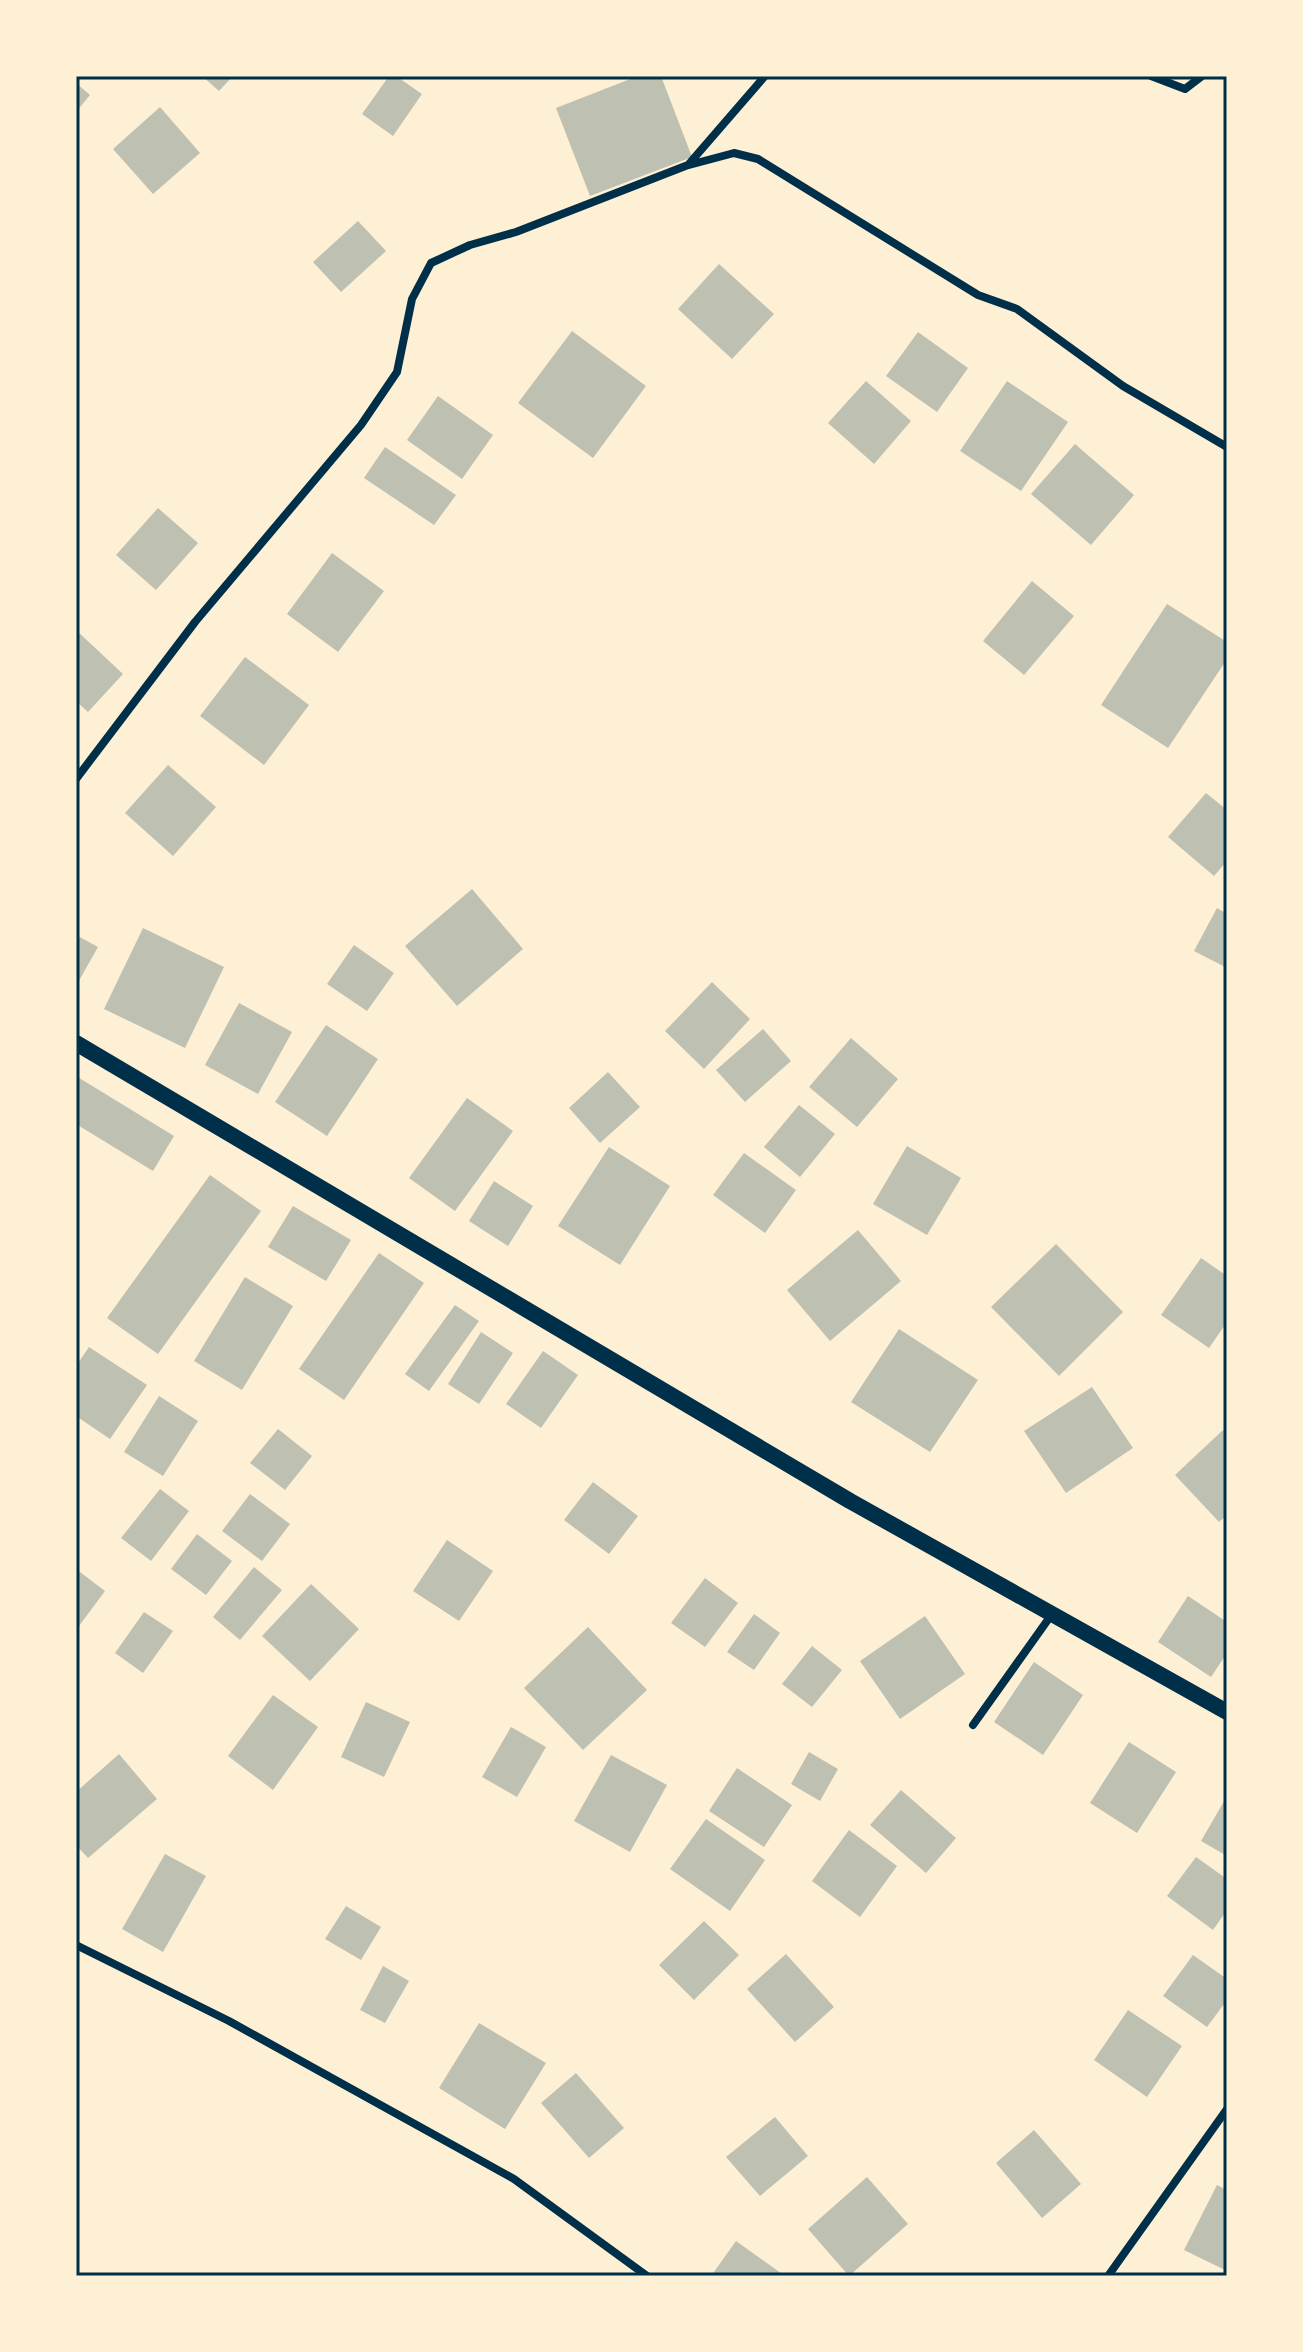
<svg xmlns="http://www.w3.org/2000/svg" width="1303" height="2352" font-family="Rubik,sans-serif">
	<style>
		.building { fill: #bec0b2 }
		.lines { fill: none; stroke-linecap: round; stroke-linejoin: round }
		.minor { stroke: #003049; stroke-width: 8 }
		.secondary { stroke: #003049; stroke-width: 16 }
		.neatline { fill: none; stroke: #003049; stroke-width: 3 }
	</style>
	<rect width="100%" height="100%" fill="#fdf0d5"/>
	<path class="building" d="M 202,76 L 233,76 L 219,91 Z
		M 389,76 L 396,76 L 422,94 L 393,136 L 362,114 Z
		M 638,76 L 661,76 L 692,157 L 590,196 L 556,108 Z
		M 76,83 L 90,95 L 76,112 Z
		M 160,107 L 200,153 L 153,194 L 113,149 Z
		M 358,221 L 386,251 L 341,292 L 313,262 Z
		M 719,264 L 774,314 L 732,359 L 678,309 Z
		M 572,331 L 646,386 L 593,458 L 518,403 Z
		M 918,332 L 968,368 L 937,412 L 886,376 Z
		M 866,381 L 911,421 L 874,464 L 828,423 Z
		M 1007,381 L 1068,422 L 1021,491 L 960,451 Z
		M 438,396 L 493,435 L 462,479 L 407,440 Z
		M 1075,444 L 1134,495 L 1091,545 L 1031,494 Z
		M 385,447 L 456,495 L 434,525 L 364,478 Z
		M 158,508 L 198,543 L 156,590 L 116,555 Z
		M 332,553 L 384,591 L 338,652 L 287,614 Z
		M 1032,581 L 1074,616 L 1024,675 L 983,641 Z
		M 1167,604 L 1227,642 L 1227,659 L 1168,748 L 1101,705 Z
		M 76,630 L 123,674 L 88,712 L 76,701 Z
		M 245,657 L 309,705 L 264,765 L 200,716 Z
		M 168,765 L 216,807 L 173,856 L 125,813 Z
		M 1206,793 L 1227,810 L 1227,861 L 1214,876 L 1168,837 Z
		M 472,889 L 523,949 L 457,1006 L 405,946 Z
		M 1217,908 L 1227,914 L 1227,968 L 1194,951 Z
		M 143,928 L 224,967 L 185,1048 L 104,1009 Z
		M 76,935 L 98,947 L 76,986 Z
		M 354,945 L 394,973 L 367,1011 L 327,984 Z
		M 712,982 L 750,1019 L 704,1069 L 665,1031 Z
		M 239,1003 L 292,1032 L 258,1094 L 205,1065 Z
		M 326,1025 L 378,1059 L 327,1136 L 275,1102 Z
		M 763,1029 L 791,1061 L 745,1102 L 716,1070 Z
		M 851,1038 L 898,1079 L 857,1127 L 809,1087 Z
		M 608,1072 L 640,1107 L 600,1143 L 569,1108 Z
		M 76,1076 L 174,1136 L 153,1171 L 76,1124 Z
		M 467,1098 L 513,1131 L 455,1211 L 409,1178 Z
		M 799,1105 L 835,1134 L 800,1177 L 764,1147 Z
		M 907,1146 L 961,1178 L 927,1235 L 873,1204 Z
		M 609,1147 L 670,1186 L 620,1265 L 558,1226 Z
		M 744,1153 L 796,1190 L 765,1233 L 713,1195 Z
		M 210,1175 L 261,1211 L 158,1354 L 107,1318 Z
		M 494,1181 L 533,1206 L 508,1246 L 469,1221 Z
		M 293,1206 L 351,1240 L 326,1281 L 268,1247 Z
		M 858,1230 L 901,1281 L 830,1341 L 787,1290 Z
		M 1056,1244 L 1123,1312 L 1059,1376 L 991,1307 Z
		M 379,1253 L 424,1283 L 344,1400 L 299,1369 Z
		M 1201,1258 L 1227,1276 L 1227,1322 L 1209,1348 L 1161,1315 Z
		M 245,1277 L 293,1306 L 242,1390 L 194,1361 Z
		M 455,1305 L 479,1321 L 429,1391 L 405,1374 Z
		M 899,1329 L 978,1380 L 930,1452 L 851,1402 Z
		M 481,1332 L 513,1353 L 479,1404 L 448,1384 Z
		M 89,1347 L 147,1385 L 110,1439 L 76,1416 L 76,1366 Z
		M 543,1351 L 578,1375 L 541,1428 L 506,1404 Z
		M 1092,1387 L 1133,1448 L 1066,1493 L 1024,1431 Z
		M 159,1396 L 198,1421 L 163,1476 L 124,1452 Z
		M 278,1429 L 312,1456 L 285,1490 L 250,1463 Z
		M 1223,1430 L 1227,1435 L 1227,1515 L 1219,1522 L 1175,1475 Z
		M 593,1482 L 638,1516 L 609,1554 L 564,1520 Z
		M 160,1489 L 189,1511 L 151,1561 L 121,1538 Z
		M 250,1494 L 290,1524 L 262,1561 L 222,1531 Z
		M 197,1534 L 232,1561 L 206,1595 L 171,1569 Z
		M 447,1540 L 493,1571 L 459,1621 L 413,1591 Z
		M 254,1567 L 282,1590 L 240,1640 L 213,1617 Z
		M 76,1569 L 105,1591 L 76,1630 Z
		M 705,1578 L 738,1603 L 705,1647 L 671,1623 Z
		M 311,1584 L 359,1629 L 310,1681 L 262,1636 Z
		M 1188,1596 L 1227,1622 L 1227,1653 L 1211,1677 L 1158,1642 Z
		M 144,1612 L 173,1631 L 143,1673 L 115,1653 Z
		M 754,1614 L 780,1633 L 754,1670 L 727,1652 Z
		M 925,1616 L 965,1674 L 900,1719 L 860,1661 Z
		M 588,1627 L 647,1690 L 583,1750 L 524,1688 Z
		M 812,1646 L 842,1670 L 812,1707 L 782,1684 Z
		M 1034,1662 L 1083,1695 L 1043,1755 L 994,1722 Z
		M 273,1695 L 318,1727 L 273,1790 L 228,1756 Z
		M 366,1702 L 410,1722 L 384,1777 L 341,1757 Z
		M 511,1727 L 546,1747 L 517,1797 L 482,1777 Z
		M 1129,1742 L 1176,1772 L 1137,1833 L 1090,1803 Z
		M 809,1752 L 838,1769 L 820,1801 L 791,1784 Z
		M 119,1754 L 157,1799 L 88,1858 L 76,1845 L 76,1792 Z
		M 611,1755 L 667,1785 L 630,1852 L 574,1821 Z
		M 737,1768 L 792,1805 L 764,1847 L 709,1811 Z
		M 901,1790 L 956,1838 L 926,1873 L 870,1825 Z
		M 1227,1796 L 1227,1856 L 1201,1841 Z
		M 706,1819 L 765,1860 L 730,1911 L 670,1869 Z
		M 849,1830 L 897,1866 L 860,1917 L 812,1881 Z
		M 165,1854 L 206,1876 L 163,1952 L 122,1929 Z
		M 1196,1857 L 1227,1879 L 1227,1910 L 1213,1930 L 1167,1896 Z
		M 346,1906 L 381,1927 L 361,1960 L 325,1939 Z
		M 704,1921 L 739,1955 L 694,2000 L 659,1965 Z
		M 786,1954 L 834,2007 L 795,2042 L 747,1989 Z
		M 1193,1955 L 1227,1979 L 1227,2000 L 1207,2027 L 1163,1996 Z
		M 383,1966 L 409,1981 L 385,2023 L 360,2010 Z
		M 1128,2010 L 1182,2046 L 1147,2097 L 1094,2060 Z
		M 479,2023 L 546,2063 L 505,2129 L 439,2088 Z
		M 576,2073 L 624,2128 L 589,2158 L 541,2103 Z
		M 775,2117 L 808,2156 L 760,2196 L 726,2157 Z
		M 1034,2130 L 1081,2184 L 1042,2218 L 996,2163 Z
		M 867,2177 L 908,2224 L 849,2276 L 808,2229 Z
		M 1217,2185 L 1227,2190 L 1227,2271 L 1184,2250 Z
		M 736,2241 L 785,2276 L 711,2276 Z"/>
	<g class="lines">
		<path class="minor" d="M 1151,76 L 1185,89 L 1202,76
			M 689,165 L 734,153 L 758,159 L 978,295 L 1017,309 L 1123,386 L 1227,447
			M 76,779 L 195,622 L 361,425 L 397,372 L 412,299 L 431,263 L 470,245 L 516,232 L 688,165 L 765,76
			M 973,1725 L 1052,1614
			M 76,1945 L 229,2021 L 514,2179 L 647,2276
			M 1108,2276 L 1227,2109"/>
		<path class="secondary" d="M 76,1043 L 850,1501 L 1227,1712"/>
	</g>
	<rect width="1303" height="2352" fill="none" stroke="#fdf0d5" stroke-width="156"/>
	<rect x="78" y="78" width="1147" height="2196" class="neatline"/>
</svg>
